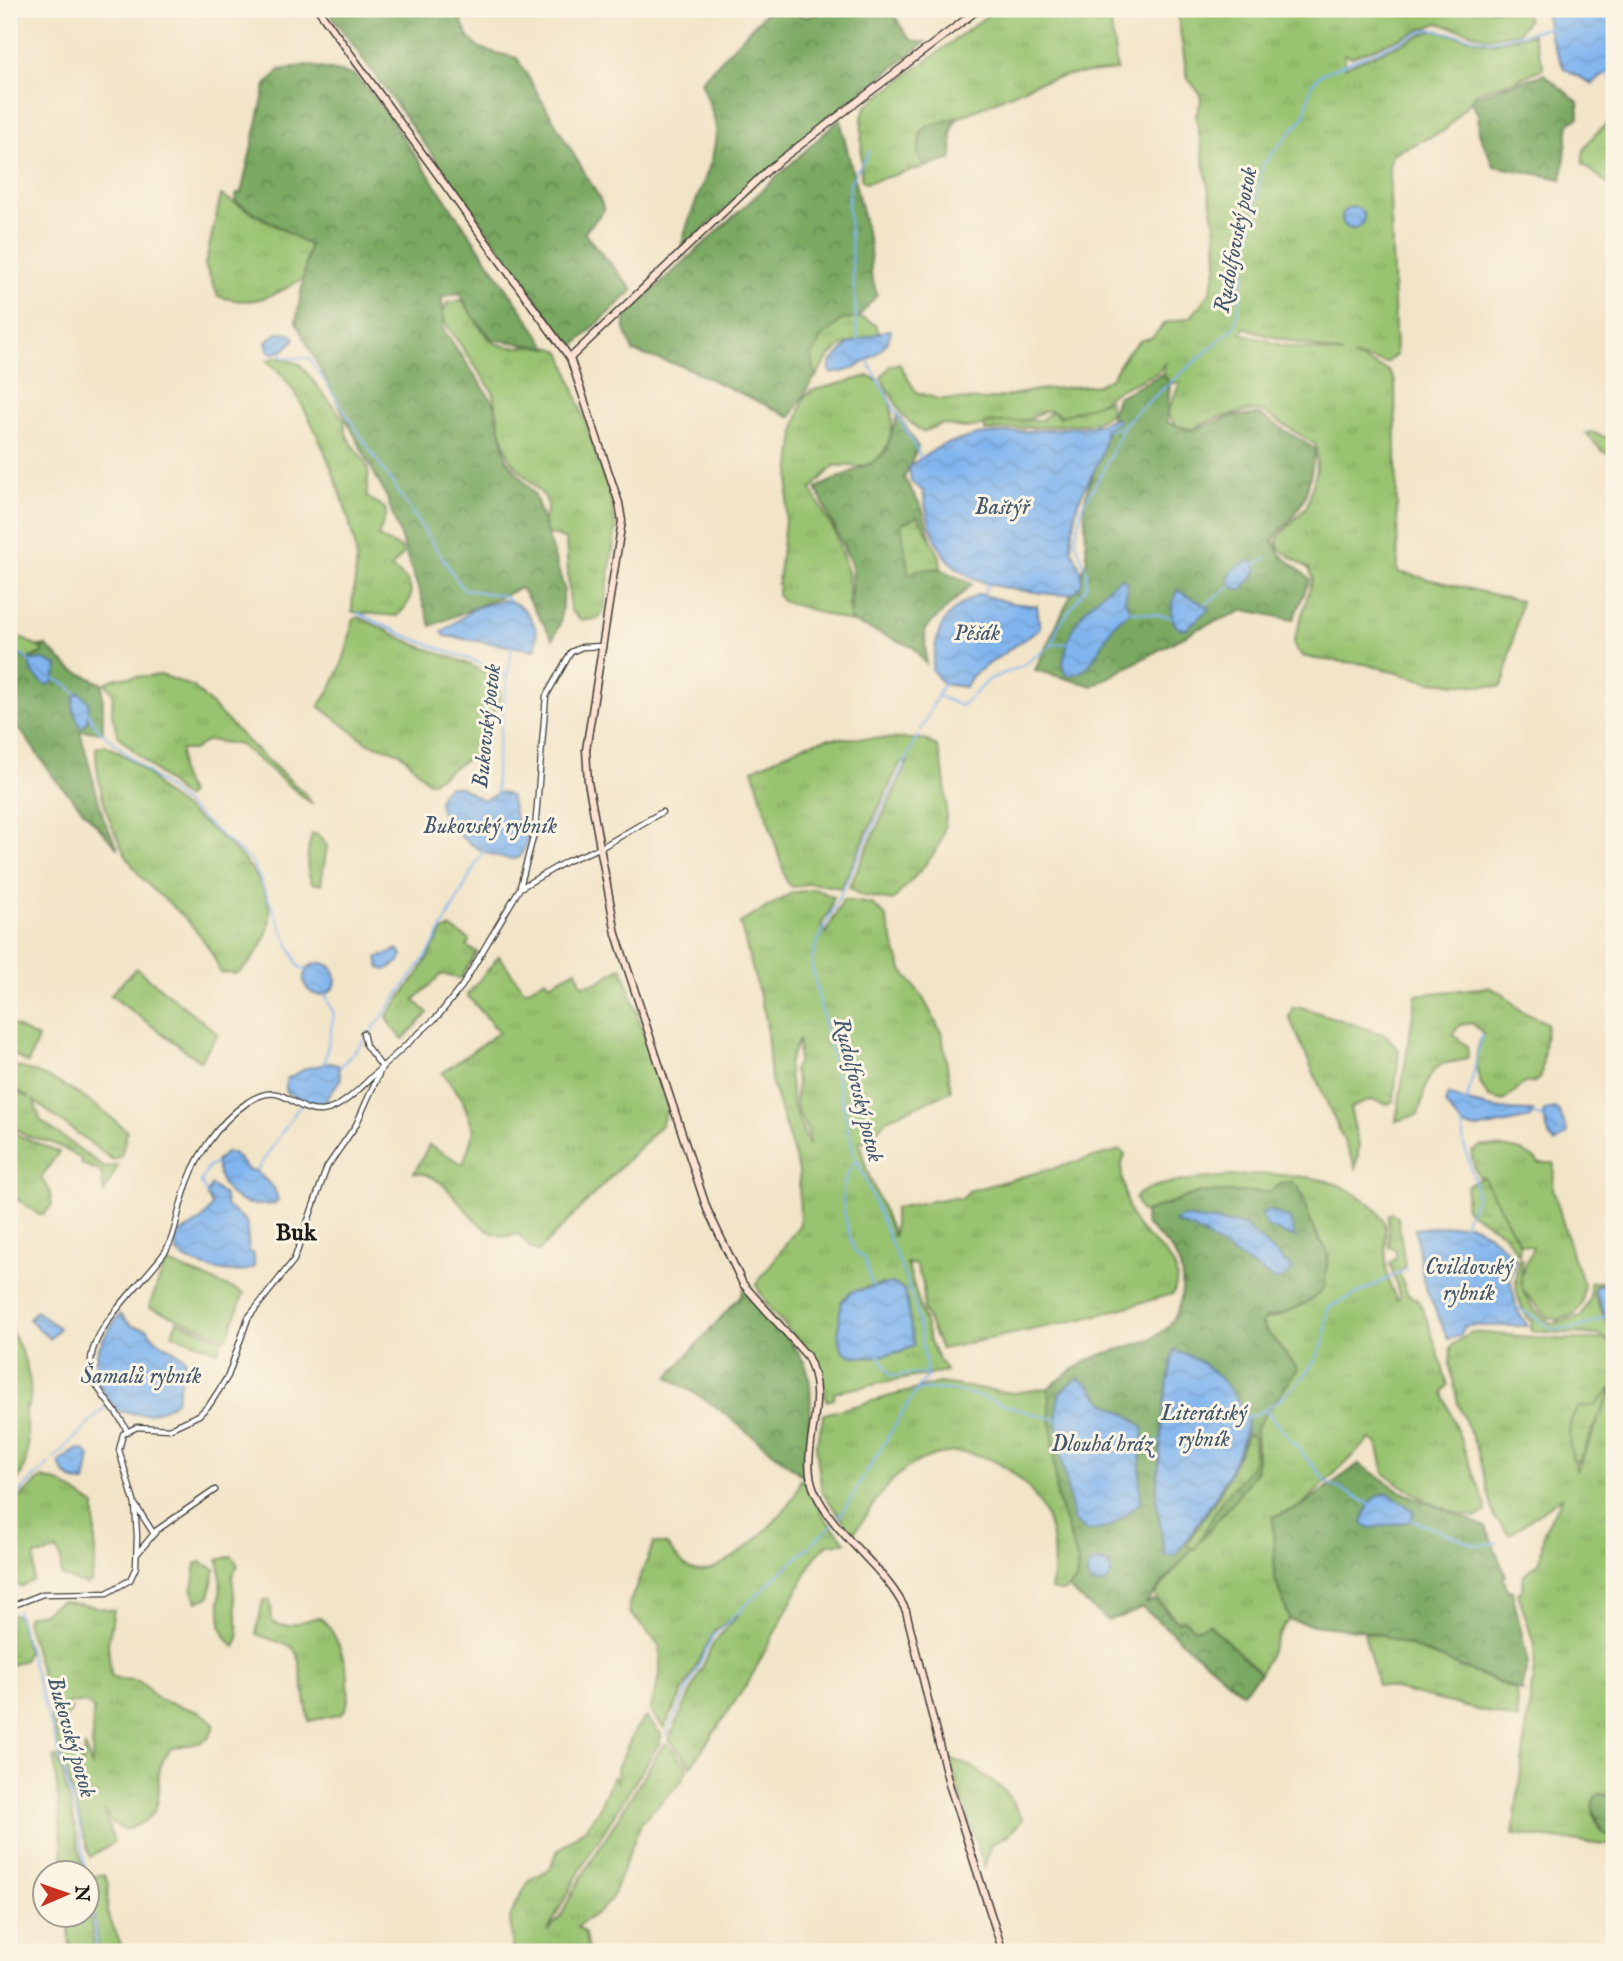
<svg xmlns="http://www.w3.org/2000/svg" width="1623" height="1961" font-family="'IM FELL English',serif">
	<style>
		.grass { fill: url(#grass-tufts); stroke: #5a7046; stroke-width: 2; fill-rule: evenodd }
		.forest { fill: url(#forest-crowns); stroke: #4b623f; stroke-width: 2 }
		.wetland { fill: url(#wetland-marsh); stroke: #5a7046; stroke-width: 2 }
		.garden { fill: #98c370; stroke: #5a7046; stroke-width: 2 }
		.water { fill: url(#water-waves); stroke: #4e6886; stroke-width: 2 }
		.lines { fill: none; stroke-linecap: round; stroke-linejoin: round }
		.stream { stroke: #81b5ef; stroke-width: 2 }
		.street-casing { stroke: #3c3a36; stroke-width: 7 }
		.secondary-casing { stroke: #3c3a36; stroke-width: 9 }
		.street { stroke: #fff; stroke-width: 4.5 }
		.secondary { stroke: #fee3d2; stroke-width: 6 }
		.labels { text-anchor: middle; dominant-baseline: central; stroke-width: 6; stroke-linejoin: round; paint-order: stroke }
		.water-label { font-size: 23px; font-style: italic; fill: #445970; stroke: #fcf5e5 }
		.quarter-label { font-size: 24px; font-weight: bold; fill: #1c1c1c; stroke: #fcf5e5 }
	</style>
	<defs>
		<pattern id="grass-tufts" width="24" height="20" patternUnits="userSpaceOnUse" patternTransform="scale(1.75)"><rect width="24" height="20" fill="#98c370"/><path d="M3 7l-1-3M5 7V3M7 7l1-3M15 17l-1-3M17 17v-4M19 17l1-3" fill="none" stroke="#82a760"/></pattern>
		<pattern id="forest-crowns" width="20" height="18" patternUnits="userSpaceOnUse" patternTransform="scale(1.75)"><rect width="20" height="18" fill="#7aa962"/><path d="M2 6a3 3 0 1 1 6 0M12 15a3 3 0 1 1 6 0" fill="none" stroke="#638950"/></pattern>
		<pattern id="wetland-marsh" width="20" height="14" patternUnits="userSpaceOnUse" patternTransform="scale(1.75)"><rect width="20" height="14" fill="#98c370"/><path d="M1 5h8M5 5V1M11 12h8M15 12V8" fill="none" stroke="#82a760"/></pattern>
		<pattern id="water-waves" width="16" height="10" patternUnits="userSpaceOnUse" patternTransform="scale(1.75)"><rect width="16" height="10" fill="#81b5ef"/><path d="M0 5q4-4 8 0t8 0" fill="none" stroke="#6f9bcc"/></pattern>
	</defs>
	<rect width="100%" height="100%" fill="#fcf5e5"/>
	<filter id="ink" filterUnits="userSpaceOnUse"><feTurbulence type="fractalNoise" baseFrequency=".0143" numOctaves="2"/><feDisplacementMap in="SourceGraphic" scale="14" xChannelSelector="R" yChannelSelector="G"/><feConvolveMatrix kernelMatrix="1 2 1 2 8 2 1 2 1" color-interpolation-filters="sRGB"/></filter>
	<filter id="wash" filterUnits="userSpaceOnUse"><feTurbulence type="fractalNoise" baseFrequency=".00686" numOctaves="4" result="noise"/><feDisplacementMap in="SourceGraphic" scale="28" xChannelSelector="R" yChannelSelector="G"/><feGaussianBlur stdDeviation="1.57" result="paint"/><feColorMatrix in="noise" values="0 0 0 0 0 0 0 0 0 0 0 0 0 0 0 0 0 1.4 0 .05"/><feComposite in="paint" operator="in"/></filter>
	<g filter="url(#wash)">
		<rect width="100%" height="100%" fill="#f2e4c7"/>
		<path class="grass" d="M 996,9 L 1109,9 L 1117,70 L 1070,75 L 1036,83 L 945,124 C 908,124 921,145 924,167 L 865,183 L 861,178 L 862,117 L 866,106 Z
			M 1177,9 L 1524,9 L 1528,19 L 1519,32 L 1489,38 L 1438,23 L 1352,57 L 1344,54 L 1345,67 L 1433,30 L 1491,43 L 1532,34 L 1543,64 L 1543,68 L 1515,81 L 1479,91 L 1444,131 L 1392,154 L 1389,167 L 1396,355 L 1387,363 L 1353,356 L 1389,371 L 1395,382 L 1398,572 L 1521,601 L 1505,679 L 1500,687 L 1430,682 L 1365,664 L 1315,659 L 1303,656 L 1295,649 L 1294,641 L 1313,578 L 1309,569 L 1279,549 L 1277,539 L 1307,506 L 1317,469 L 1316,445 L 1263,412 L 1248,411 L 1217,418 L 1192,429 L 1177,426 L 1167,413 L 1180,383 L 1170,383 L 1162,374 L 1166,362 L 1157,373 L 1116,391 L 1074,421 L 1052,411 L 1044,411 L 1029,419 L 1000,424 L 963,428 L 942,424 L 922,432 L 904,417 L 881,378 L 890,366 L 899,363 L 916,392 L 938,399 L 986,400 L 1038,390 L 1098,385 L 1112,377 L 1127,353 L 1140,341 L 1153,337 L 1165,323 L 1191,317 L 1210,292 L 1217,266 L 1216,232 L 1196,115 L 1201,102 L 1200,94 L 1187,77 ZM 1245,327 L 1265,335 L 1343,354 L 1281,345 L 1241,333 Z
			M 1614,118 L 1614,189 L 1583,164 C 1579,144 1601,129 1614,118 Z
			M 221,195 L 309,245 L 304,278 C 273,296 254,308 218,296 L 205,265 Z
			M 461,300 C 475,313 478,333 496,343 C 516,353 544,339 562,353 L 610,496 L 616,527 L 604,610 L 598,619 L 581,620 L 570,610 L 566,540 L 545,532 L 543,524 L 548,506 L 545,497 L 511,461 L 501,432 L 493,392 L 446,324 L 443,313 L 447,303 Z
			M 276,357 L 300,364 L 345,421 C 342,436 357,450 365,462 C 372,474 366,484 367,497 L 385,508 L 386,513 L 378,537 L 401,548 L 403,554 L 391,568 C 414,581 418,597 397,616 L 352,612 C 352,592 358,573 356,553 C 350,506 306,389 267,361 Z
			M 869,376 C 899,387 899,446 873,462 C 862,469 846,465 834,466 L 811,489 L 834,531 L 848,572 L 850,622 L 782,601 L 778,596 L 778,583 L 796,423 L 804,398 L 811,391 Z
			M 1591,432 L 1614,440 L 1614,457 L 1602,451 L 1586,433 Z
			M 358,617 C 378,625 397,637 417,645 C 454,660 540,677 479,726 L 487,741 L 480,751 L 431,782 L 427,781 L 401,753 L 366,742 L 319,706 C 337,682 349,651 352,621 Z
			M 9,631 L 45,651 L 27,660 L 9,649 Z
			M 162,675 L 194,687 L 252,746 L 305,794 L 313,805 L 240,745 L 208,740 L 193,750 L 181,750 L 180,771 L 189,794 L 185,798 L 118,736 L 112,714 L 113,693 L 105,683 L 116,678 Z
			M 830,738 L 923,739 L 937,746 C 946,774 952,820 938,847 C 931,860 902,891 892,901 L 860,895 L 849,887 L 908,762 L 900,763 L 841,888 L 811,883 L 793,887 L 787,883 L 753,769 L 804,745 Z
			M 105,745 C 120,752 137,763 149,775 C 154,780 157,787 163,792 C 202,824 296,880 263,942 C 257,954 248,967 236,974 L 220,972 C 210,941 182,913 157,893 C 120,863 96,796 96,748 Z
			M 312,834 L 318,835 L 327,846 L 321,884 L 313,884 C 304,868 307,852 312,834 Z
			M 816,889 L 833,897 L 830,911 L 821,925 L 826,933 L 843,900 L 872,904 L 885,915 L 902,970 L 922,996 L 942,1034 L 951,1091 L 889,1118 L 865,1141 L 859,1141 L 867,1171 L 894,1237 L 894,1208 L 948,1198 L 962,1198 L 969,1191 L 1120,1150 L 1125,1155 C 1120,1167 1121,1175 1124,1187 C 1126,1200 1128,1212 1135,1223 C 1151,1247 1188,1258 1173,1294 L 1083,1319 L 941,1349 L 924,1311 L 923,1283 L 916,1265 L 907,1263 L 932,1347 L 946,1371 L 835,1392 L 834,1399 L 826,1401 L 818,1362 L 770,1309 L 756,1285 L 800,1224 L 799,1171 L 771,1080 L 766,1019 L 740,923 L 792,893 ZM 799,1039 L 798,1062 L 793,1070 C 802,1084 792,1096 797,1109 C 802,1123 811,1131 809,1146 L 793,1105 L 788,1064 ZM 882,1284 L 903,1352 L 870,1356 L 840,1344 L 841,1302 L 851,1292 Z
			M 451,928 L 470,940 L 467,947 L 477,952 L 460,979 L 442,974 L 414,1000 L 428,1013 L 403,1039 L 393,1029 L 387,1016 L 420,971 L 443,931 Z
			M 499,956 L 525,991 L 546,979 L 550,984 L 576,970 L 582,985 L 598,982 L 622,967 L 668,1109 L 661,1125 L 538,1252 L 531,1249 L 519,1234 C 470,1249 459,1172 414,1173 L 429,1145 L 463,1164 L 474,1131 L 462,1098 L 442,1073 L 499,1032 L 467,995 Z
			M 1488,987 L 1504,994 L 1521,1011 L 1547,1023 L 1541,1077 L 1533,1083 L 1524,1083 L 1504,1101 L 1489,1097 C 1473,1077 1473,1056 1483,1033 L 1472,1023 L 1460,1025 L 1453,1034 L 1467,1046 L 1468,1057 C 1459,1064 1449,1060 1441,1065 C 1424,1074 1424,1101 1418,1115 L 1396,1121 L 1416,995 Z
			M 1293,1007 L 1301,1007 L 1386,1035 L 1399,1050 L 1394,1101 L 1389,1104 L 1371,1100 L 1350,1108 L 1359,1146 L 1356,1168 L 1289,1017 Z
			M 9,1065 C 50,1072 96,1103 127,1131 L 121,1156 L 113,1160 L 34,1101 L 41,1121 L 105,1168 L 118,1165 L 104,1193 L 101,1172 L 81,1164 L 81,1159 C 72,1153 60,1146 50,1142 C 32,1136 22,1140 12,1121 L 17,1135 L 59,1152 L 41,1178 L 49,1189 L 52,1205 L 44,1214 L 38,1214 L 17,1199 L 9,1207 L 9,1156 L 13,1158 L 16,1155 L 9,1148 L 9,1088 L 29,1098 L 9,1085 Z
			M 1481,1146 C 1503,1148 1524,1146 1539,1163 L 1554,1163 L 1553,1188 L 1573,1258 L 1584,1284 L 1582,1303 L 1575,1314 L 1558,1320 L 1547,1317 L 1522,1290 L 1520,1278 L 1533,1247 L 1518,1243 C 1507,1226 1469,1170 1472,1152 Z
			M 1263,1174 C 1285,1175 1311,1176 1333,1183 C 1349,1188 1384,1209 1385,1227 C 1387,1255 1382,1274 1397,1300 L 1400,1298 L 1390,1263 L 1396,1258 L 1396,1250 L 1389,1247 L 1388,1215 L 1392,1213 L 1398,1217 L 1405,1266 L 1399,1274 L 1408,1295 L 1418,1300 L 1429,1324 L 1448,1385 L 1443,1393 L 1486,1506 L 1485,1512 L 1476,1518 C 1442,1511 1412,1494 1384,1473 L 1377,1443 L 1370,1439 L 1300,1507 L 1273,1517 L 1275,1579 L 1290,1620 C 1278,1626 1269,1661 1259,1674 L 1209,1625 L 1195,1629 L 1184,1620 L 1178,1622 L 1154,1595 L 1257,1471 L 1256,1428 L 1297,1369 L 1269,1336 L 1262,1321 L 1278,1317 L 1322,1290 L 1329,1255 L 1305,1212 L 1303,1196 L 1292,1182 L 1281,1184 L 1269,1192 L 1200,1192 L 1145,1212 L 1141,1212 L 1135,1198 C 1148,1178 1238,1176 1263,1174 Z
			M 9,1328 C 22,1347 37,1386 27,1409 L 24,1406 C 28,1438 34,1465 9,1491 Z
			M 1471,1332 L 1559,1339 L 1605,1339 L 1614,1348 L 1614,1387 L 1610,1393 L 1611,1395 L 1614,1390 L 1614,1796 L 1598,1794 L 1593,1813 L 1600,1830 L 1614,1837 L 1614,1846 L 1513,1834 L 1535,1661 L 1534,1644 L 1518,1593 L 1522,1590 L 1524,1575 L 1540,1562 L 1544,1531 L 1563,1496 L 1510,1534 L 1495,1519 L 1477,1449 L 1458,1404 L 1450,1365 L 1451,1346 ZM 1597,1424 L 1577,1470 L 1576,1470 L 1575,1459 L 1586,1427 Z
			M 939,1383 L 1013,1393 L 1048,1388 L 1057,1496 L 1078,1562 L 1076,1581 L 1063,1592 L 1051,1589 C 1055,1565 1055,1537 1045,1514 C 1021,1463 963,1434 912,1465 C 886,1480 871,1510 853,1534 L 822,1492 L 816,1446 L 824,1414 Z
			M 42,1478 L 61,1483 L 95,1506 L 95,1561 L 91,1582 L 86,1585 L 61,1576 L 61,1560 L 57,1551 L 35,1556 L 33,1580 L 21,1587 L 13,1584 L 9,1571 L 9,1507 Z
			M 800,1480 L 806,1482 L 826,1520 L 846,1542 L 828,1544 L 815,1557 L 749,1681 L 691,1766 L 669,1739 L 714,1642 L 738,1615 L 715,1630 L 664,1728 L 650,1711 L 660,1675 L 660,1646 L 629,1612 L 629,1604 L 654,1543 L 667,1545 C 676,1556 683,1569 699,1571 C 727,1573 798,1507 800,1480 Z
			M 232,1556 L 238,1565 L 232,1576 L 239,1638 L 235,1647 C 208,1627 227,1587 218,1560 Z
			M 201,1562 L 215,1569 L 209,1597 L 197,1602 L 192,1590 L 196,1563 Z
			M 268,1599 L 271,1604 L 272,1621 C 285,1632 302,1620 319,1617 C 340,1630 359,1695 342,1714 L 309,1721 L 298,1656 L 292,1647 L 256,1634 L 263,1600 Z
			M 61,1601 L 114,1610 L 108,1644 L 111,1675 C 120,1682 129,1678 138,1681 C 146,1684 151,1695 159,1699 C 177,1708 203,1707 214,1725 C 210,1749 189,1742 170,1749 C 142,1783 182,1811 125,1830 L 113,1824 L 104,1810 L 114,1842 L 90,1857 L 51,1717 L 72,1709 L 64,1722 L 82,1765 L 85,1746 L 92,1768 L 93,1709 L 86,1703 L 71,1703 L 61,1709 L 50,1703 L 26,1621 L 28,1616 L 42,1613 Z
			M 14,1614 L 19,1617 L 27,1652 L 24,1660 L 9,1666 L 9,1615 Z
			M 1364,1633 L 1383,1635 L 1516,1690 L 1518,1720 L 1378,1685 Z
			M 646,1717 L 661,1734 L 660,1742 L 586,1860 L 547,1932 L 561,1916 L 576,1886 L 663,1745 L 667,1743 L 688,1768 L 682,1781 L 642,1821 L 611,1899 L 600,1911 L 577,1926 L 585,1933 L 588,1952 L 513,1952 L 510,1916 L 524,1889 L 531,1879 L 550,1869 L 558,1850 L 586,1828 L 599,1809 L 613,1776 L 618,1782 L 617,1768 C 627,1752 630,1731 646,1717 Z
			M 54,1757 L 58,1757 L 70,1802 L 84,1873 L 65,1873 Z
			M 948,1757 L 974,1768 L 1005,1791 L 1023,1819 L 1010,1834 L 992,1844 L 984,1867 Z
			M 99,1875 L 104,1875 L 108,1884 L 107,1912 L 124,1952 L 99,1952 L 89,1885 L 92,1877 Z
			M 88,1900 L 95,1952 L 75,1952 L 70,1946 L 68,1916 L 88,1916 Z"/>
		<path class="forest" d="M 327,9 L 478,9 L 461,19 C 470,53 488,50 517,58 L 600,199 L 604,210 L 584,233 L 633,290 L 572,348 Z
			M 769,9 L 809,17 L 826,9 L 891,9 C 900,23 907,47 927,41 L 820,126 L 681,249 C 688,209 713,174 716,134 C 717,118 705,96 701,81 Z
			M 307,65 L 354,75 L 375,97 L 548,348 L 492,339 L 471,314 L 460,293 L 442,297 L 444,330 L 495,405 L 507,460 L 535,495 L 564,588 L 560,624 L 553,639 L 521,588 L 431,626 L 387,498 L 296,322 L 309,245 L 235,201 L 237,193 L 241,193 L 266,85 L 280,70 Z
			M 1544,74 L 1578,102 L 1579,117 L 1569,124 L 1562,179 L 1494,166 L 1479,133 L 1478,115 L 1472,102 L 1467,105 L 1475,96 Z
			M 959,117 C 945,131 956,145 951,160 L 924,167 L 918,153 L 921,133 L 928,126 Z
			M 840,119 L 870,246 L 871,274 L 877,295 L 830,351 L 791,417 L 682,366 L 633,352 L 625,329 L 625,316 Z
			M 1162,374 L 1170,383 L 1167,422 L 1191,431 L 1233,416 L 1260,415 L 1315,449 C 1309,491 1305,509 1273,539 L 1280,554 L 1310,579 L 1293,620 L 1245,610 L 1197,629 L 1093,686 L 1035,670 L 1087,561 L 1084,502 L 1117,397 Z
			M 898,414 L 918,447 L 904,478 L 922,508 L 940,569 L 972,584 L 925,629 L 926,664 L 913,647 L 850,621 L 852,566 L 816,488 L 873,462 L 885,453 Z
			M 45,645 L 71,669 L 103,684 L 103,732 L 80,731 L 104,820 L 118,849 L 54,778 L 22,732 L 9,725 L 9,650 L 27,660 L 43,653 L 44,649 L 38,646 Z
			M 1292,1182 L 1299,1188 L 1316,1236 L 1328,1251 L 1325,1286 C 1312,1304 1285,1314 1266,1318 L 1261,1324 L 1298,1369 L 1256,1428 L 1257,1470 L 1231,1505 L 1145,1604 L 1155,1600 L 1178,1622 L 1184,1620 L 1195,1629 L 1209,1624 L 1260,1673 L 1242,1693 L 1142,1607 L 1127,1615 L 1107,1620 L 1068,1589 L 1076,1581 L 1078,1562 L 1057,1496 L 1048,1388 C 1065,1375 1083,1361 1103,1354 C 1143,1341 1178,1340 1182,1290 C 1185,1258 1167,1243 1145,1224 L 1145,1212 L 1200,1192 L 1269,1192 L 1281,1184 Z
			M 745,1285 C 764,1311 790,1336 805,1364 C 817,1388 806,1449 805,1478 L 715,1406 L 668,1377 L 742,1294 Z
			M 1359,1464 L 1404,1493 L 1486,1527 L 1506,1576 L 1503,1577 L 1508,1591 L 1512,1590 L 1528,1663 L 1521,1689 L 1524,1692 L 1382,1635 C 1352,1627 1321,1629 1290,1620 L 1275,1579 L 1273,1517 L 1300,1507 Z
			M 1598,1794 L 1614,1796 L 1614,1837 L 1603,1833 C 1601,1819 1584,1807 1598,1794 Z"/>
		<path class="wetland" d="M 863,318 L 876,325 L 880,337 C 846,340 832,346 816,377 L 812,357 L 821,338 L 843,319 Z
			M 1109,400 L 1111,413 L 1094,423 L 985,431 L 985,423 L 1041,420 L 1051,412 L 1059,417 Z
			M 918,516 L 940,556 L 941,568 L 917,570 L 909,575 L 901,524 Z
			M 1483,1177 L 1520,1244 L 1519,1255 L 1504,1234 L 1465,1209 L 1467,1186 Z
			M 1518,1259 L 1523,1259 C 1516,1288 1527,1308 1552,1324 L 1581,1316 L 1590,1298 L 1590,1283 L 1614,1279 L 1614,1283 L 1595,1285 L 1593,1294 L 1614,1337 L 1614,1343 L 1599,1335 L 1531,1331 L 1532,1323 C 1516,1304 1513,1283 1518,1259 Z
			M 1614,1386 L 1578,1462 L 1573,1461 C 1569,1441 1565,1424 1579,1407 L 1596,1405 Z
			M 1248,1434 L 1255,1438 L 1253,1465 L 1221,1501 L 1195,1549 L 1186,1545 L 1220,1493 Z"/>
		<path class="garden" d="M 136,968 L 218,1034 L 200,1061 L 110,995 Z
			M 9,1023 L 38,1038 L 28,1063 L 9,1052 Z
			M 166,1262 L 244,1293 L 227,1338 L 149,1307 Z
			M 177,1321 L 222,1339 L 218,1351 L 172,1334 Z"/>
		<path class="water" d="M 1545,9 L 1614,9 L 1614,68 L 1592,84 L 1564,68 L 1550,37 Z
			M1342 218a11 11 0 1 1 22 0a11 11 0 1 1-22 0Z
			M 887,330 L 891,330 C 889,352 851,375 830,373 L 830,363 L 850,343 Z
			M 277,333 L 291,334 L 295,339 L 284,350 L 272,354 L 269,352 L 266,342 Z
			M 1116,418 L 1119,422 L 1105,429 C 1106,457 1091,474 1080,498 C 1075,507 1075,519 1073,529 C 1072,535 1070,544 1072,550 C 1076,560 1089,580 1077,590 C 1068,598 1047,593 1035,592 C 962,585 934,566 923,491 L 911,482 L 909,466 L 942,445 L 977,435 L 1093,426 Z
			M 1253,561 L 1257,571 L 1242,590 L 1233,587 L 1229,580 C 1230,569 1242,563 1253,561 Z
			M 1120,578 L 1128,582 L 1125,601 L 1131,611 C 1127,615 1122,617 1117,622 C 1102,636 1094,677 1067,675 C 1061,668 1063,662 1065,654 C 1071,617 1093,601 1120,578 Z
			M 1177,590 L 1210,608 L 1186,629 L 1178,628 C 1168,618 1172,602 1177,590 Z
			M 979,594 L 1011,603 L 1037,606 L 1040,628 L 973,675 L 965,687 L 943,684 L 932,670 C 938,626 939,616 979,594 Z
			M 502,600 C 525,602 542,626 535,650 L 445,636 L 442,632 L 475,608 Z
			M 30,660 L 43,660 L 58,666 L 53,683 L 46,685 C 38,679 28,671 30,660 Z
			M 79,692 L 89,702 L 87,722 L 83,727 L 80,726 L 73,708 L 74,697 Z
			M 449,786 L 460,787 L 483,800 L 501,792 L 510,796 L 515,817 L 527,827 L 527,843 L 519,858 C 481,866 414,806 449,786 Z
			M 398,949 L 402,955 L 400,961 L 386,970 L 380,968 L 377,958 Z
			M304 979a16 16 0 1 1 32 0a16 16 0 1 1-32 0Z
			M 330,1063 L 338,1065 L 341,1078 L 321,1107 L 299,1101 L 286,1091 L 286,1079 L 307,1068 Z
			M 1448,1094 C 1471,1106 1506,1111 1533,1111 L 1533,1114 L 1530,1118 L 1477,1129 L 1463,1126 L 1445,1104 Z
			M 1554,1108 L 1559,1111 L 1568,1134 L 1555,1143 L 1550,1138 L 1543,1114 L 1545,1110 Z
			M 226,1153 L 233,1153 L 248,1170 L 256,1171 L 274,1188 L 278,1200 L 275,1204 C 242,1209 220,1196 216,1161 Z
			M 211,1185 L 225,1196 L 226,1206 L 246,1221 L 249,1251 L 254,1254 L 254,1267 C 234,1279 194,1266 177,1253 L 175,1242 L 178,1233 C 191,1229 207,1218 212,1205 L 207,1196 Z
			M 1270,1210 L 1290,1219 L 1295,1238 L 1267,1227 L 1261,1213 Z
			M 1182,1217 L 1244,1225 L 1293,1269 L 1282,1279 L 1275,1280 L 1194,1229 L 1174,1222 Z
			M 1470,1224 L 1488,1233 L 1515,1258 L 1510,1278 L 1517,1310 L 1528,1326 L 1464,1326 L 1460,1336 L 1448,1339 L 1424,1284 L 1415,1229 Z
			M 892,1283 L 905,1290 L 914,1346 C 900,1353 849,1366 841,1347 C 836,1335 840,1315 841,1302 L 851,1292 Z
			M 1602,1283 L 1614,1285 L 1614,1335 L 1594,1290 Z
			M 36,1311 L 59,1328 L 50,1339 L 29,1319 Z
			M 120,1314 L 132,1326 L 147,1329 C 156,1344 173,1346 185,1359 L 176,1401 C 156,1416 142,1416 118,1411 C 83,1375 92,1350 120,1314 Z
			M 1174,1350 C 1209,1361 1231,1385 1248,1418 C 1239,1469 1205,1514 1175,1556 L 1165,1556 L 1156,1497 L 1165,1397 Z
			M 1078,1379 C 1092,1382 1093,1393 1103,1401 C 1120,1414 1126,1409 1144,1429 L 1140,1462 L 1140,1503 L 1109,1528 L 1087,1531 L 1074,1521 C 1069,1495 1051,1418 1059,1397 C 1061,1390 1071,1381 1078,1379 Z
			M 78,1449 L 86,1451 L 90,1457 L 85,1483 C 72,1483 62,1473 59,1462 Z
			M 1388,1493 L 1414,1511 L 1411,1521 L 1371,1528 L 1362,1524 C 1366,1508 1371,1496 1388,1493 Z
			M1087 1573a12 12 0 1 1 24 0a12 12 0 1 1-24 0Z"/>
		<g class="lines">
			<path class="stream" d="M 1607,73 L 1614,84
				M 858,343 L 848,206 L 850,182 L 870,151
				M 281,352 L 283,358 L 309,358 L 463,589 L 505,596 L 509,601
				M 867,360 L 922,459
				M 1103,430 C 1119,431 1124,426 1135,413 L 1235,327 L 1263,164 L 1304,117 L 1312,84 L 1321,74 L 1429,29 L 1491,41 L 1552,27
				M 1255,565 L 1266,558
				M 984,594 L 988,583
				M 1206,604 L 1233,585
				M 1129,611 L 1172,617
				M 358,613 L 406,636 L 496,669 L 506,676 L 507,681
				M 1052,645 L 1068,643
				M 9,647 L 31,662
				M 55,679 L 66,684 L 76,694
				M 938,696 L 961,706 L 990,679 L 1020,667 L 1052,645 L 1057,628 L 1086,587 L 1087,572 L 1075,541 L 1082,506 L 1103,472 L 1123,428
				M 87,711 L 97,728 L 252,862 L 299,967 L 309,972
				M 921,730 L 944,682
				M 496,796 L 496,763 L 512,645
				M 841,893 L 918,735
				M 840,895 L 815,948 L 811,963 L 853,1150 L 909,1287 L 917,1312 L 927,1373 L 891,1376 L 878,1354
				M 324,1064 L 334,1015 L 325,993
				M 340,1067 L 366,1039 L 430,951 L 483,851
				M 1466,1105 L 1482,1035
				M 1532,1114 L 1544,1118
				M 1463,1125 C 1460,1150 1477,1171 1476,1195 C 1476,1207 1466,1214 1464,1225
				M 857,1160 C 832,1188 845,1220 855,1252 L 864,1257 L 872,1286
				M 257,1170 L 300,1105
				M 207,1195 L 201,1182 L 208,1167 L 216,1164
				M 1514,1305 L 1553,1329 L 1581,1327 L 1607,1316
				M 917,1391 C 967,1382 1008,1412 1056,1419
				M 1265,1410 L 1327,1482 L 1371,1505
				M 1247,1418 C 1277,1407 1309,1377 1322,1347 C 1326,1336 1326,1320 1328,1308 L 1407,1269
				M 1143,1440 L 1161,1442
				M 54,1459 L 106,1406
				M 9,1502 L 49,1464
				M 838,1519 L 919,1386 L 927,1377
				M 1409,1519 L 1475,1545 L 1498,1543
				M 9,1581 L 14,1597
				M 17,1611 L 78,1819 L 86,1874
				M 666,1735 L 713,1636 L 833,1524
				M 88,1883 L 98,1952"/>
		</g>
	</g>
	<g filter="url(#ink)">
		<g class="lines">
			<g class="street-casing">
				<path id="street" d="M 520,887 L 535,830 L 546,696 L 571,652 L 582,647 L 603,646
					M 127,1431 C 117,1407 89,1389 91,1361 C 92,1326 145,1281 165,1252 C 175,1237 177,1214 183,1197 C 193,1160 217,1123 248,1102 C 286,1078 291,1113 322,1111 C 343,1109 367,1081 382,1067 L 366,1046 L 363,1033
					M 136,1506 L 154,1534
					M 137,1554 L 157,1530 L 215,1490
					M 9,1607 L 43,1594 L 107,1593 L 130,1580 L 136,1567 L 137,1536 L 135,1505 L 119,1450 L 123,1434 L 137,1427 L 169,1429 L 199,1415 L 210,1404 L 228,1376 L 248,1318 L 294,1260 L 327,1167 L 356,1125 L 382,1067 L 438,1016 L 462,986 L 520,888 L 567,861 L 602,847 L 662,812"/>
			</g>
			<g class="secondary-casing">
				<path id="secondary" d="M 318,9 L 570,358 L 619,503 L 622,521 L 586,750 L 588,782 L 616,934 L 707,1209 L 743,1284 L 807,1356 C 832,1404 796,1452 815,1492 C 836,1538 885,1566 906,1611 L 949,1784 L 1003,1952
					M 570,358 L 770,168 L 979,9"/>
			</g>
			<use href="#street" class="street"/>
			<use href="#secondary" class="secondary"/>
		</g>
	</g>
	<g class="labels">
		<g class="water-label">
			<text transform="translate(1236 240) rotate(-79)">Rudolfovský potok</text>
			<text x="1002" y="507">Baštýř</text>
			<text x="977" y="633">Pěšák</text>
			<text transform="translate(487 726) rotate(-84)">Bukovský potok</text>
			<text x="490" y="826">Bukovský rybník</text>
			<text transform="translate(858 1090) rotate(76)">Rudolfovský potok</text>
			<text x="1469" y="1267">Cvildovský<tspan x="1469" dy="26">rybník</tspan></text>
			<text x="141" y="1376">Šamalů rybník</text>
			<text x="1204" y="1413">Literátský<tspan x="1204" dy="26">rybník</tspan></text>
			<text x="1102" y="1444">Dlouhá hráz</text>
			<text transform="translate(71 1737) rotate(74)">Bukovský potok</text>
		</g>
		<g class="quarter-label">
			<text x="296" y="1233">Buk</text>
		</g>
	</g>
	<rect width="1623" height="1961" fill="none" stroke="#fcf5e5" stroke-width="35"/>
	<g transform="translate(66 1894) rotate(88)"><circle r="33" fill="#fcf5e5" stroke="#a29e95" stroke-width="2"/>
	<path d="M0-5L12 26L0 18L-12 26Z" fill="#c8321e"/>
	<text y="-10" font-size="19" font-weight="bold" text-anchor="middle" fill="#1c1c1c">N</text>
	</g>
</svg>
